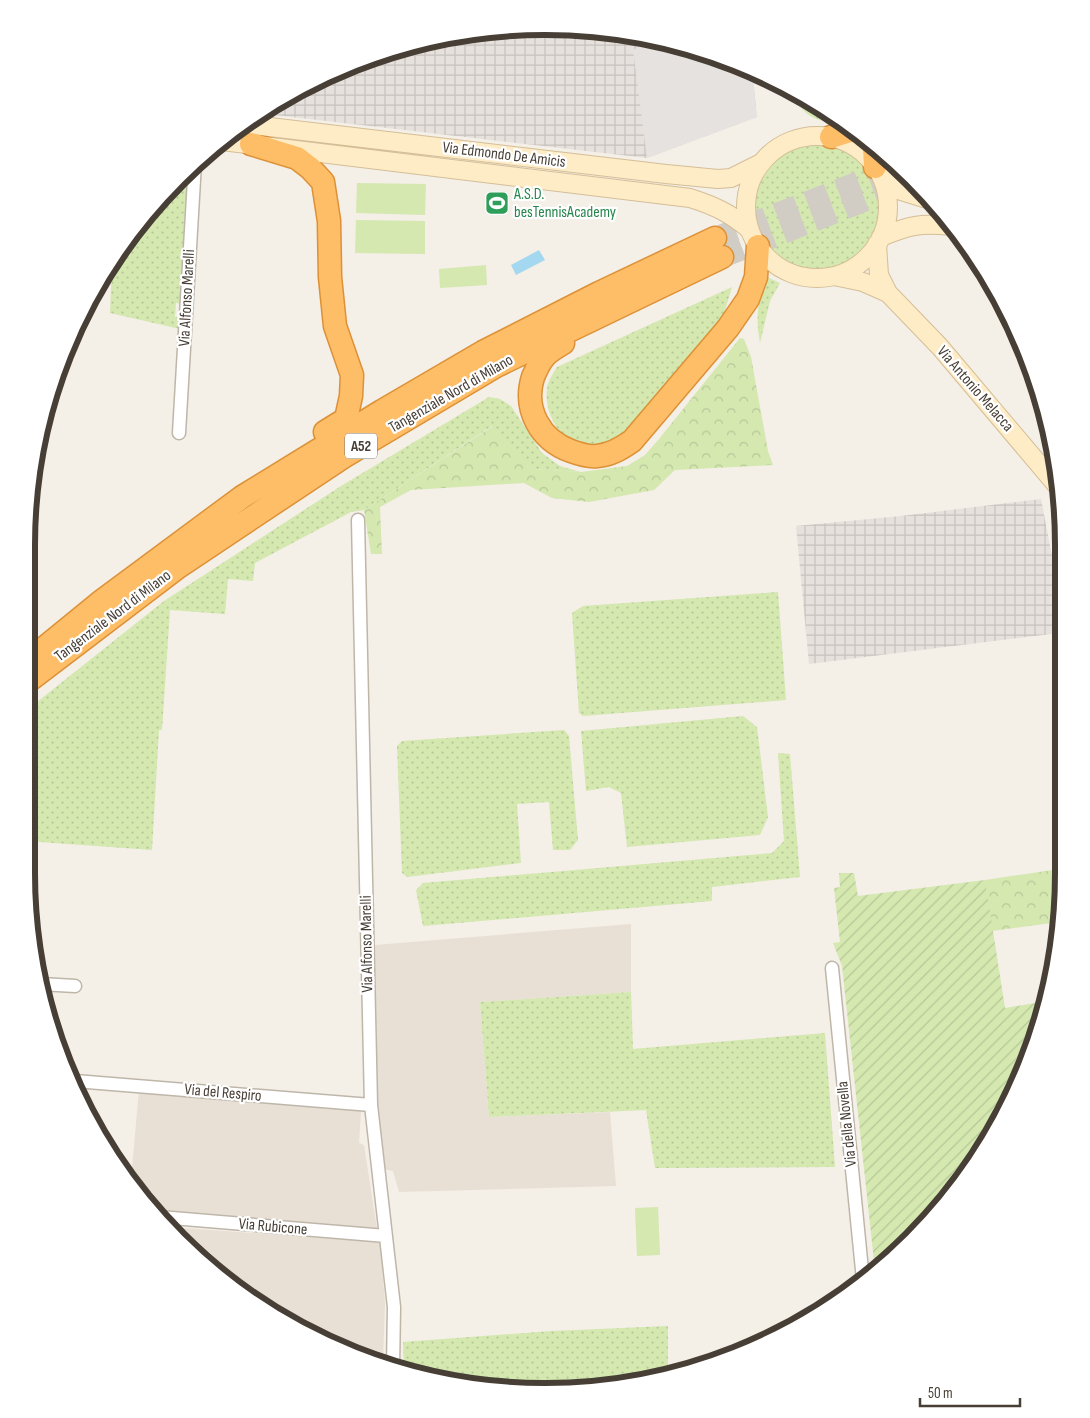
<svg xmlns="http://www.w3.org/2000/svg" width="1090" height="1418" font-family="'Sofia Sans Condensed',sans-serif">
	<style>
		.residential { fill: #e8e0d5 }
		.industrial { fill: url(#industrial-grid) }
		.grass { fill: url(#grass-dots) }
		.forest { fill: url(#forest-crowns) }
		.garden { fill: url(#garden-furrows) }
		.pitch { fill: #d4e8b0 }
		.parking { fill: #e5e2df }
		.water { fill: #a4d8f0 }
		.lines { fill: none; stroke-linecap: round; stroke-linejoin: round }
		.highway-tunnel { stroke: #d1ccc4; stroke-width: 22; stroke-dasharray: 22 11; stroke-linecap: butt }
		.street-casing { stroke: #bfb6aa; stroke-width: 15 }
		.secondary-casing { stroke: #d4be97; stroke-width: 20 }
		.highway-casing { stroke: #dd9137; stroke-width: 25 }
		.street { stroke: #fff; stroke-width: 12 }
		.secondary { stroke: #feecc6; stroke-width: 18 }
		.highway { stroke: #febe68; stroke-width: 22 }
		.labels { text-anchor: middle; dominant-baseline: central; stroke-width: 4.5; stroke-linejoin: round; paint-order: stroke }
		.shield { fill: #fff; stroke: #7e7972; stroke-width: 1 }
		.shield-label { font-size: 15px; font-weight: bold; fill: #473f36 }
		.street-label { font-size: 16px; fill: #473f36; stroke: #fff }
		.leisure-label { font-size: 16px; fill: #27864d; stroke: #fff; text-anchor: start }
		.rim { fill: none; stroke: #473f36; stroke-width: 6 }
	</style>
	<defs>
		<pattern id="industrial-grid" width="8" height="8" patternUnits="userSpaceOnUse" patternTransform="scale(1.25)"><rect width="8" height="8" fill="#e6e1dc"/><path d="M0 4h8M4 0v8" fill="none" stroke="#c7c2bd"/></pattern>
		<pattern id="grass-dots" width="8" height="8" patternUnits="userSpaceOnUse" patternTransform="scale(1.25)"><rect width="8" height="8" fill="#d4e8b0"/><path d="M2 2h.1M6 6h.1" fill="none" stroke="#b7c898" stroke-width="1.8" stroke-linecap="round"/></pattern>
		<pattern id="forest-crowns" width="20" height="18" patternUnits="userSpaceOnUse" patternTransform="scale(1.25)"><rect width="20" height="18" fill="#d4e8b0"/><path d="M2 6a3 3 0 1 1 6 0M12 15a3 3 0 1 1 6 0" fill="none" stroke="#b7c898"/></pattern>
		<pattern id="garden-furrows" width="10" height="10" patternUnits="userSpaceOnUse" patternTransform="scale(1.25)"><rect width="10" height="10" fill="#d4e8b0"/><path d="M-1 1l2-2M0 10L10 0M9 11l2-2" fill="none" stroke="#b7c898"/></pattern>
	</defs>
	<rect width="100%" height="100%" fill="#f4efe7"/>
	<path class="residential" d="M 631,924 L 631,992 L 480,1002 L 489,1117 L 610,1112 L 616,1186 L 399,1192 L 393,1171 L 383,1169 L 372,1049 L 369,952 L 375,945 Z
		M 139,1090 L 361,1111 L 359,1143 L 364,1145 L 377,1229 L 154,1209 L 131,1179 Z
		M 169,1227 L 380,1242 L 385,1303 L 383,1362 L 286,1322 L 178,1240 Z"/>
	<path class="industrial" d="M 545,26 L 646,36 L 744,66 L 752,70 L 757,117 L 647,158 L 257,113 L 347,66 L 444,36 Z
		M 1041,499 L 1059,592 L 1059,633 L 809,664 L 796,526 L 901,516 Z"/>
	<path class="grass" d="M 787,89 L 833,114 L 845,124 C 835,122 823,122 814,118 C 805,114 790,97 787,89 Z
		M753 207a64 64 0 1 1 128 0a64 64 0 1 1-128 0Z
		M 190,169 L 184,304 L 176,303 L 175,317 L 183,318 L 180,329 L 110,313 L 112,264 L 134,229 Z
		M 767,277 L 780,283 L 770,301 L 760,343 C 755,315 758,303 767,277 Z
		M 732,287 L 723,317 L 617,443 C 608,444 587,448 579,445 C 556,437 542,407 548,384 C 550,378 554,372 557,367 Z
		M 489,397 L 500,399 L 511,406 L 542,453 L 560,466 L 581,472 L 531,469 L 492,426 L 364,510 L 351,512 L 255,563 L 253,581 L 228,579 L 225,614 L 170,610 L 162,730 L 159,730 L 152,850 L 26,841 L 27,710 L 164,601 L 341,486 Z
		M 778,592 L 786,700 L 583,716 L 579,713 L 572,613 L 583,606 Z
		M 743,716 L 757,727 L 768,817 L 760,835 L 627,847 L 621,793 L 609,787 L 586,791 L 581,731 Z
		M 564,730 L 569,736 L 578,840 L 570,850 L 553,850 L 549,802 L 517,804 L 521,863 L 407,877 L 402,873 L 397,746 L 402,741 Z
		M 778,753 L 790,754 L 800,877 L 712,887 L 712,901 L 423,926 L 416,890 L 423,883 L 772,853 L 784,841 Z
		M 631,992 L 633,1049 L 825,1033 L 835,1167 L 655,1168 L 646,1110 L 489,1117 L 480,1002 Z
		M 668,1326 L 668,1376 L 555,1390 L 536,1391 L 411,1374 L 404,1371 L 403,1342 L 552,1331 Z"/>
	<path class="forest" d="M 740,338 L 744,339 L 751,357 L 768,451 L 773,465 L 675,470 L 654,490 L 589,502 L 552,498 L 524,483 L 411,490 L 380,507 L 382,554 L 371,554 L 364,510 L 493,426 L 531,469 L 581,472 L 627,466 L 645,455 L 659,439 Z
		M 1059,869 L 1059,922 L 992,931 L 985,880 Z"/>
	<path class="garden" d="M 839,873 L 854,873 L 858,896 L 985,880 L 1005,1008 L 1041,1002 L 1042,1006 L 1024,1071 L 976,1161 L 912,1240 L 875,1270 L 842,966 L 833,943 L 840,942 L 834,888 L 840,887 Z"/>
	<path class="pitch" d="M 357,183 L 426,184 L 425,215 L 356,213 Z
		M 356,220 L 425,221 L 425,254 L 355,253 Z
		M 486,265 L 487,285 L 440,288 L 439,269 Z
		M 658,1207 L 660,1255 L 637,1256 L 635,1208 Z"/>
	<path class="parking" d="M 657,39 L 744,66 L 752,70 L 757,117 L 647,158 L 633,50 Z"/>
	<path class="water" d="M 539,250 L 545,260 L 516,275 L 511,265 Z"/>
	<g class="lines">
		<path class="highway-tunnel" d="M 715,238 L 898,167
			M 722,257 L 914,181"/>
		<g class="street-casing">
			<path id="street" d="M 179,433 L 195,163
				M 358,520 L 371,1105 L 394,1307 L 393,1367
				M 832,968 L 863,1280
				M 41,984 L 75,986
				M 75,1081 L 371,1105
				M 160,1217 L 386,1236"/>
		</g>
		<g class="secondary-casing">
			<path id="secondary" d="M 244,124 L 666,174 L 718,179 L 731,178 L 761,163
				M746 207a71 71 0 1 1 142 0a71 71 0 1 1-142 0Z
				M 222,141 L 690,198 C 715,206 730,213 750,230
				M 882,178 L 898,190 L 930,200
				M 881,237 C 910,225 920,223 951,226
				M 877,244 L 879,275 L 888,293 L 940,347 L 1059,488
				M 834,276 L 863,282 L 888,293"/>
		</g>
		<g class="highway-casing">
			<path id="highway" d="M 831,137 L 853,130
				M 251,144 L 297,158 L 310,168 L 323,182 L 329,221 L 330,277 L 335,326 L 352,375 L 351,396 L 346,419 L 325,432
				M 874,147 L 875,167
				M 563,343 C 557,347 549,351 544,357 C 539,363 536,370 533,377 C 523,409 540,440 571,451 C 579,454 589,457 597,456 C 611,455 622,448 632,441 L 728,328 L 748,299 L 756,277 L 758,246
				M 27,662 L 103,600 L 242,497 L 382,411 L 483,352 L 599,293 L 715,238
				M 27,682 L 178,567 L 343,457 L 496,366 L 722,257"/>
		</g>
		<use href="#street" class="street"/>
		<use href="#secondary" class="secondary"/>
		<use href="#highway" class="highway"/>
	</g>
	<defs>
		<g id="stadium-square" transform="scale(1.25)"><rect x="-9" y="-9" width="18" height="18" rx="4" fill="#2e9e5b" stroke="#fff"/><path d="M0-5a6.5 5 0 1 0 0 10a6.5 5 0 1 0 0-10ZM-3.5-1.8h7v3.6h-7Z" fill="#fff"/></g>
	</defs>
	<g fill-rule="evenodd">
		<use href="#stadium-square" x="497" y="203"/>
	</g>
	<g class="labels">
		<rect class="shield" x="345" y="433.5" width="32" height="25" rx="4"/>
		<g class="shield-label">
			<text x="361" y="446">A52</text>
		</g>
		<g class="street-label">
			<text transform="translate(504 155) rotate(7)">Via Edmondo De Amicis</text>
			<text transform="translate(187 298) rotate(-87)">Via Alfonso Marelli</text>
			<text transform="translate(975 389) rotate(49)">Via Antonio Melacca</text>
			<text transform="translate(451 394) rotate(-30)">Tangenziale Nord di Milano</text>
			<text transform="translate(113 616) rotate(-37)">Tangenziale Nord di Milano</text>
			<text transform="translate(367 944) rotate(-91)">Via Alfonso Marelli</text>
			<text transform="translate(223 1093) rotate(5)">Via del Respiro</text>
			<text transform="translate(847 1124) rotate(-96)">Via della Novella</text>
			<text transform="translate(273 1227) rotate(5)">Via Rubicone</text>
		</g>
		<g class="leisure-label">
			<text x="514" y="194">A.S.D.<tspan x="514" dy="18">besTennisAcademy</tspan></text>
		</g>
	</g>
	<path d="M0 0H1090V1418H0ZM545 35H545A510 510 0 0 1 1055 545V873A510 510 0 0 1 545 1383H545A510 510 0 0 1 35 873V545A510 510 0 0 1 545 35Z" fill="#fff" fill-rule="evenodd"/>
	<path class="rim" d="M545 35H545A510 510 0 0 1 1055 545V873A510 510 0 0 1 545 1383H545A510 510 0 0 1 35 873V545A510 510 0 0 1 545 35Z"/>
	<path d="M920 1398v8h100v-8" fill="none" stroke="#473f36" stroke-width="2.5"/>
	<text x="928" y="1398" font-size="15" fill="#473f36" stroke="#ffffff" stroke-width="4" paint-order="stroke">50 m</text>
</svg>
